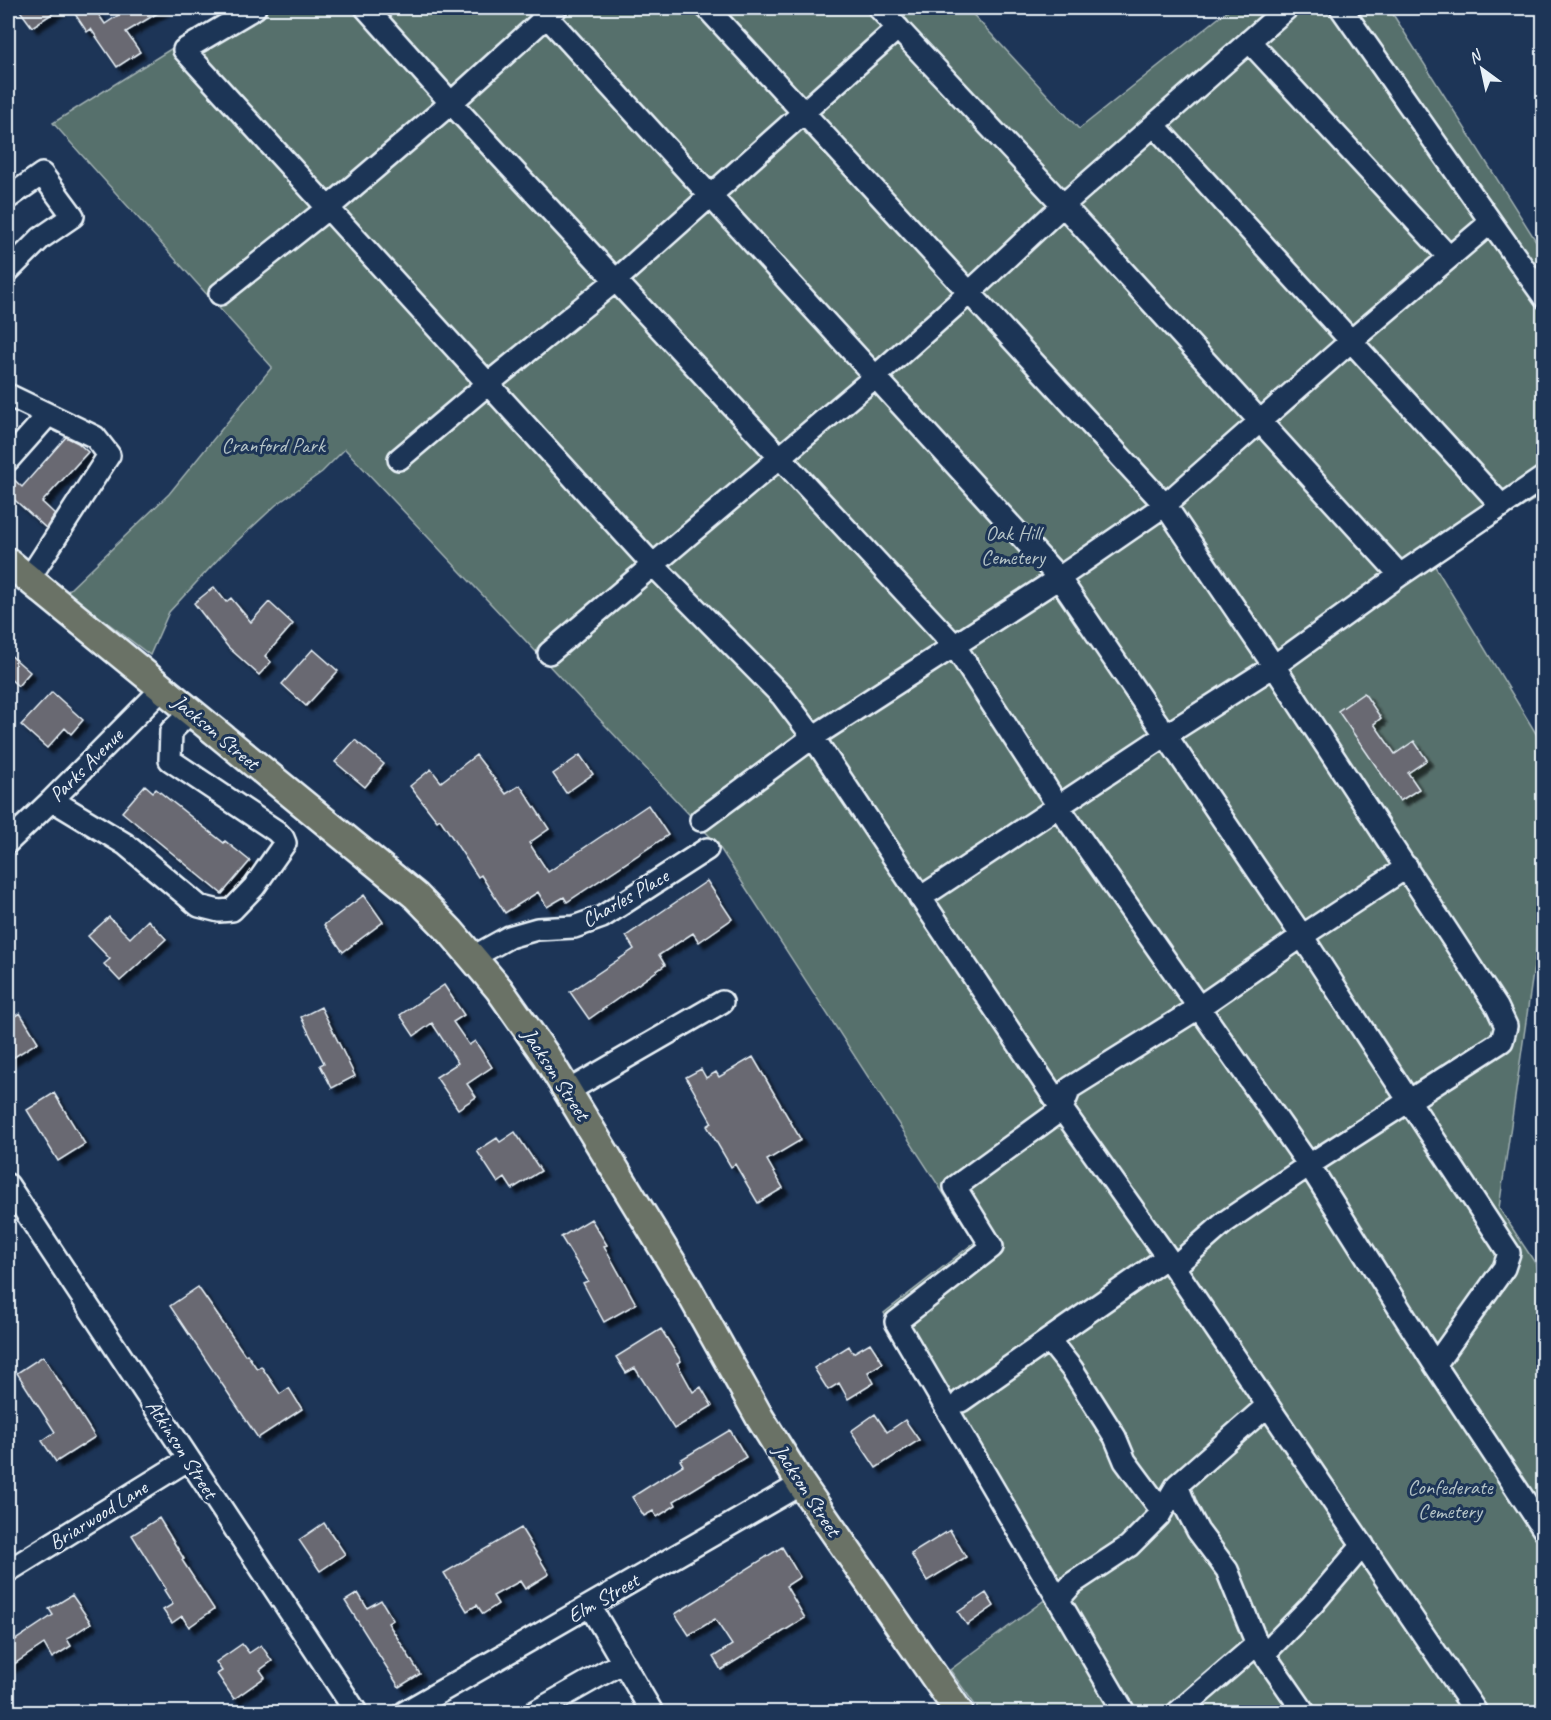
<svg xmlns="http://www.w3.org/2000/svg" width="1551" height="1720" font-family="Caveat,sans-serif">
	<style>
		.green { fill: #57706c; stroke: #a0b0b2; stroke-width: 1.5 }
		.building { fill: #696972; stroke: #e8f1f8; stroke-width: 1.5; filter: url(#shadow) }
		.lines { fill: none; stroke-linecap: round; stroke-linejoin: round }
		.minor-casing { stroke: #e8f1f8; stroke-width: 26 }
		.major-casing { stroke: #e8f1f8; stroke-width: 32 }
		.minor { stroke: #1d3557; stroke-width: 21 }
		.major { stroke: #6a7266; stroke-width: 27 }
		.labels { text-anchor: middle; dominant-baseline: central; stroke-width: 6; stroke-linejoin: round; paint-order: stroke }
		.park-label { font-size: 21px; fill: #b5c4c7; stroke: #1d3557 }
		.street-label { font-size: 21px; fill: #e8f1f8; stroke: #1d3557 }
	</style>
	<defs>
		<filter id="shadow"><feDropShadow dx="5.5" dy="5.5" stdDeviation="1.5" flood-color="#0009"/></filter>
	</defs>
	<rect width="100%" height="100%" fill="#1d3557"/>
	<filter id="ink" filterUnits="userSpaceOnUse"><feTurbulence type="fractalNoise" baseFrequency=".0167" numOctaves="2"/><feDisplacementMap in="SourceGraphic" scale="12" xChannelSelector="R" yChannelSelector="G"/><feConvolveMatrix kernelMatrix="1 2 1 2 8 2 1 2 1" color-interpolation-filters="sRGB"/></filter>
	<g filter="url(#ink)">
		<path class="green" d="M 236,8 L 967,8 L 1079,129 L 1231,8 L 1389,8 L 1543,252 L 1543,494 L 1433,563 L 1543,745 L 1543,904 L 1499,1208 L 1543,1275 L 1543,1712 L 980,1712 L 950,1670 L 1047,1598 L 884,1313 L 975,1242 L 718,845 L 345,449 L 322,472 L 276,505 L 221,556 L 169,612 L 150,655 L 67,592 L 169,494 L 272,367 L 53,123 Z"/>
		<path class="building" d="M 18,8 L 61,8 L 32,27 Z
			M 71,8 L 94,8 L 105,24 L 129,8 L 166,8 L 126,32 L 140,52 L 117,67 L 91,29 L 87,32 Z
			M 66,437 L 78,443 L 88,452 L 42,502 L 55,514 L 46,528 L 8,494 L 8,474 L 22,487 Z
			M 214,587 L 226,602 L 231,598 L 251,622 L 269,602 L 293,624 L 265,656 L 271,662 L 259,675 L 228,647 L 194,603 Z
			M 313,649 L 338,671 L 306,706 L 282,684 Z
			M 8,653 L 30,672 L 18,686 L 8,677 Z
			M 52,692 L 83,720 L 71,734 L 65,728 L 47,748 L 21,725 Z
			M 1364,693 L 1381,718 L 1374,724 L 1395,754 L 1414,741 L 1427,760 L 1408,773 L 1419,789 L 1400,801 L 1338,711 Z
			M 355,740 L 384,764 L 365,787 L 335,762 Z
			M 476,755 L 506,794 L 520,785 L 549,829 L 529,843 L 548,872 L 648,805 L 668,835 L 567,902 L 564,897 L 547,907 L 538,892 L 505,913 L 481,875 L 478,877 L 440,819 L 437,821 L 410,786 L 431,769 L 441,782 Z
			M 580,755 L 593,774 L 566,793 L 553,774 Z
			M 145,785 L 153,792 L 156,789 L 224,843 L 225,841 L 250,861 L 222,894 L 122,812 Z
			M 707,881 L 732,919 L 699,942 L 693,933 L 659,955 L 665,965 L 589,1019 L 570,992 L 634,949 L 626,936 Z
			M 364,895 L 383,922 L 343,952 L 324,925 Z
			M 109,917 L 130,938 L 148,920 L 166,939 L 120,981 L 104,964 L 110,959 L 88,936 Z
			M 444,985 L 464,1015 L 453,1022 L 469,1045 L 475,1041 L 492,1067 L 467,1084 L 476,1097 L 458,1109 L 436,1077 L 458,1063 L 432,1023 L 414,1036 L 400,1015 Z
			M 321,1007 L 355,1076 L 332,1088 L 320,1065 L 324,1063 L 301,1017 Z
			M 20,1013 L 38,1042 L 8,1061 L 8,1020 Z
			M 753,1057 L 801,1140 L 767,1160 L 783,1188 L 758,1203 L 735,1164 L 731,1167 L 707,1126 L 712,1123 L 686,1077 L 701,1069 L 706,1078 L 716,1072 L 719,1077 Z
			M 54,1093 L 85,1144 L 58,1161 L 27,1110 Z
			M 515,1132 L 541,1171 L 512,1189 L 505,1178 L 498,1183 L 477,1151 L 497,1138 L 500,1142 Z
			M 591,1219 L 607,1245 L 604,1246 L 636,1304 L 604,1322 L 583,1283 L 588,1281 L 561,1237 Z
			M 198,1287 L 245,1355 L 247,1354 L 257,1369 L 261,1366 L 280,1394 L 289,1388 L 302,1409 L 258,1438 L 170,1306 Z
			M 661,1329 L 681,1361 L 677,1363 L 693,1392 L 701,1387 L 712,1406 L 674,1429 L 635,1368 L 626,1373 L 616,1357 Z
			M 870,1343 L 883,1363 L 868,1372 L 874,1383 L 848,1399 L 839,1383 L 828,1390 L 814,1368 L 849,1346 L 853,1353 Z
			M 43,1356 L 95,1437 L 56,1462 L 42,1441 L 55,1432 L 17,1373 Z
			M 875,1414 L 887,1432 L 905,1420 L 919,1440 L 876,1468 L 851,1431 Z
			M 730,1430 L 746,1457 L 674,1501 L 676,1505 L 657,1517 L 653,1511 L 644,1516 L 632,1497 L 683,1465 L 680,1460 Z
			M 159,1518 L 184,1559 L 182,1560 L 214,1609 L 189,1627 L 182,1616 L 172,1623 L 163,1610 L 173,1604 L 164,1590 L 166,1589 L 132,1535 Z
			M 324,1523 L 345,1554 L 320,1571 L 299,1540 Z
			M 521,1528 L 549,1574 L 525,1589 L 520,1581 L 493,1596 L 498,1604 L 483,1614 L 477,1605 L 467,1611 L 444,1573 Z
			M 950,1530 L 966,1557 L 927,1581 L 911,1554 Z
			M 782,1547 L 800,1577 L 786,1586 L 805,1618 L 721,1670 L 713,1657 L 732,1645 L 715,1619 L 689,1635 L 675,1614 Z
			M 358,1593 L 367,1608 L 381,1600 L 393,1620 L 388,1623 L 420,1674 L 399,1687 L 345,1601 Z
			M 986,1593 L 994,1606 L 967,1625 L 958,1612 Z
			M 72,1595 L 91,1623 L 67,1639 L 71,1646 L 52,1658 L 44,1644 L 8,1668 L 8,1645 L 53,1615 L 49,1609 Z
			M 242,1644 L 249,1653 L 261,1645 L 272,1661 L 260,1670 L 265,1677 L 234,1699 L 217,1674 L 222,1671 L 216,1662 Z"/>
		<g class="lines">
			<g class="minor-casing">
				<path id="minor" d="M 255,8 L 184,50 L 653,565 L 782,696 L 813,737 L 1062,1109 L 1167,1257 L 1476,1712
					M 366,8 L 451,103 L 954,645 L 1058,806 L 1309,1165 L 1435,1365 L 1544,1530
					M 539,8 L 1059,578 L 1302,936 L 1409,1101 L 1509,1253 L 1504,1268 L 1435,1365
					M 707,8 L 1165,505 L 1274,666 L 1497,1007 L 1506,1026 L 1502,1041 L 1309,1165 L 1225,1222 L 1174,1267
					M 879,8 L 1063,205 L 1400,575
					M 1249,41 L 1449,257
					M 1154,125 L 1351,341 L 1491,222 L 1341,8
					M 8,198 L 42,174 L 73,216 L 41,238 L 8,271
					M 1491,222 L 1544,297
					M 220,294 L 328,208 L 451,103 L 556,8
					M 8,395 L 95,437 L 109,455 L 28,580
					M 399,459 L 489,383 L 616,280 L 898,28
					M 8,460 L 48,415
					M 549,653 L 876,376 L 970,292 L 1063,205 L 1287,8
					M 52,800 L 125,844 L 199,906 L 219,911 L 232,910 L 254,887 L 285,843 L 283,838 L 276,831 L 170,760 L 171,731 L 191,712
					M 701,820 L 813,737 L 1059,578 L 1165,505 L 1351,341 L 1502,506
					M 8,842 L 52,800 L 163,688
					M 920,898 L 1166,735 L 1274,666 L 1400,575 L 1544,477
					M 473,957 L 509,937 L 537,929 L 574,927 L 602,917 L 707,849
					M 568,1091 L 722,1002
					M 8,1185 L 356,1712
					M 1049,1340 L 1072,1369 L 1115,1437 L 1125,1461 L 1162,1511
					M 961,1401 L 1167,1257
					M 1177,1485 L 1186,1508 L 1198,1531 L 1227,1570 L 1257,1644 L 1304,1712
					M 8,1571 L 189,1459
					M 1058,1600 L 1073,1583 L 1129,1546 L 1159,1516 L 1177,1485 L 1268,1405
					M 590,1606 L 652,1712
					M 1264,1654 L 1312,1605 L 1363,1545
					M 405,1712 L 801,1484
					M 535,1712 L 623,1662
					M 1124,1712 L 896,1322 L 992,1247 L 955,1187 L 1062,1109 L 1070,1088 L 1198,1008 L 1302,936 L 1407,867
					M 1178,1712 L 1257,1644"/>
			</g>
			<g class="major-casing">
				<path id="major" d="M 8,562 L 416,896 L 451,932 L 499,989 L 546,1056 L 688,1289 L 760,1418 L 801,1484 L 959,1712"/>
			</g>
			<use href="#minor" class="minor"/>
			<use href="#major" class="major"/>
		</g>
	</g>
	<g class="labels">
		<g class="park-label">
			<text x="273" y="445">Cranford Park</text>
			<text x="1013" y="533">Oak Hill<tspan x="1013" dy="24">Cemetery</tspan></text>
			<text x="1450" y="1487">Confederate<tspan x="1450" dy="24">Cemetery</tspan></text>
		</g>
		<g class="street-label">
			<text transform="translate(216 732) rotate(40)">Jackson Street</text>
			<text transform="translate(86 765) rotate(-45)">Parks Avenue</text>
			<text transform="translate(625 898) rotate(-30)">Charles Place</text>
			<text transform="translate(556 1074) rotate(57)">Jackson Street</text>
			<text transform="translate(182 1449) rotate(57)">Atkinson Street</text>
			<text transform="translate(807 1490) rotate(57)">Jackson Street</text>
			<text transform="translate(98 1515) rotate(-32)">Briarwood Lane</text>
			<text transform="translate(603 1598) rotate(-30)">Elm Street</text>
		</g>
	</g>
	<rect width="1551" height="1720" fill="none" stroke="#1d3557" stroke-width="30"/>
	<rect x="15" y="15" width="1521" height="1690" fill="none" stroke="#e8f1f8" stroke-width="2" filter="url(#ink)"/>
	<g transform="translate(1482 69) rotate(327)" stroke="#1d3557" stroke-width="4.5" paint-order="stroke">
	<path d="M0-4.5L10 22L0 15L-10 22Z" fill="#e8f1f8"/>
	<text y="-9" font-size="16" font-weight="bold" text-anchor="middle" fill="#e8f1f8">N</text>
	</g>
</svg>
